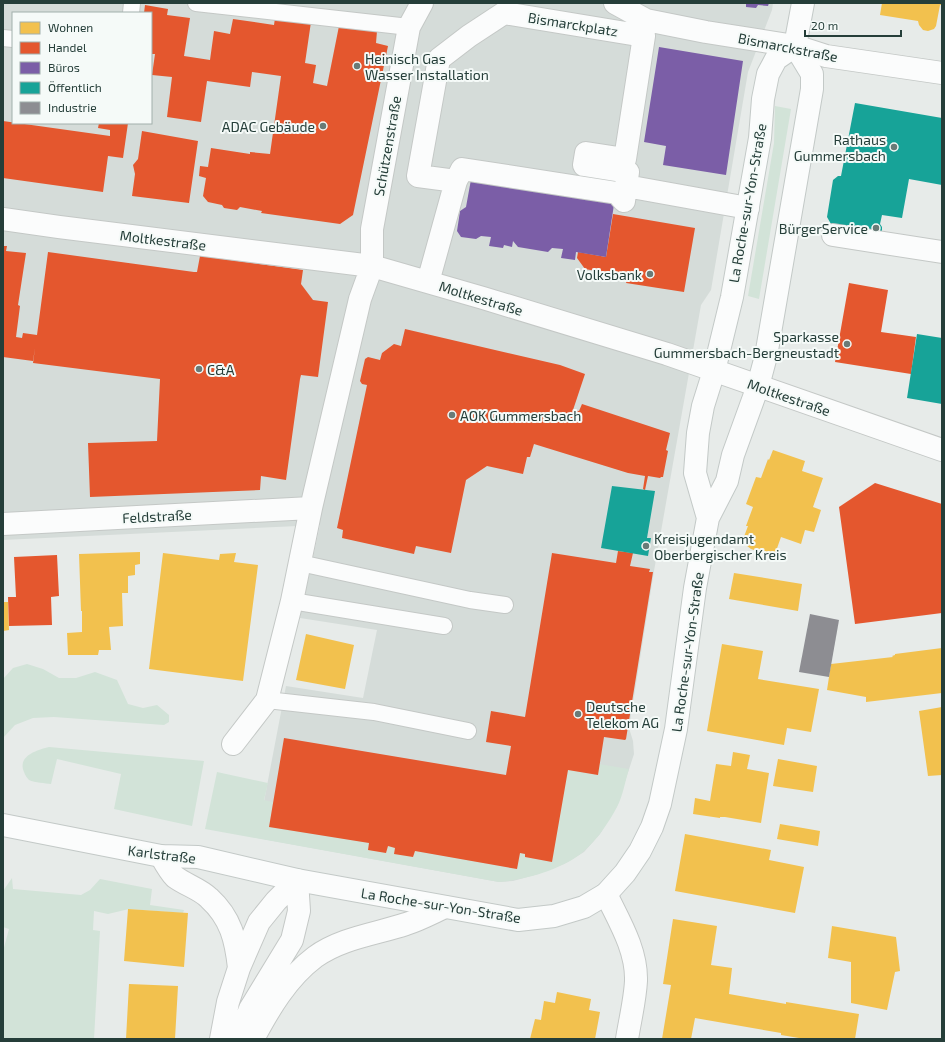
<svg xmlns="http://www.w3.org/2000/svg" width="945" height="1042" font-family="'Exo 2',sans-serif">
	<style>
		.built { fill: #d5dcd9; fill-rule: evenodd }
		.green { fill: #d2e3d8 }
		.homes { fill: #f2c14e }
		.shops { fill: #e4572e }
		.offices { fill: #7b5ea7 }
		.public { fill: #17a398 }
		.industry { fill: #8d8d92 }
		.lines { fill: none; stroke-linecap: round; stroke-linejoin: round }
		.lane-casing { stroke: #c4c8c6; stroke-width: 18 }
		.street-casing { stroke: #c4c8c6; stroke-width: 24 }
		.secondary-casing { stroke: #c3c9c7; stroke-width: 24 }
		.lane { stroke: #fbfcfc; stroke-width: 16 }
		.street { stroke: #fbfcfc; stroke-width: 22 }
		.secondary { stroke: #fbfcfc; stroke-width: 22 }
		.poi-dot { fill: #697b77; stroke: #f5faf8; stroke-width: 1.5 }
		.labels { text-anchor: middle; dominant-baseline: central; stroke-width: 4; stroke-linejoin: round; paint-order: stroke }
		.street-label { font-size: 14px; fill: #253e39; stroke: #f5faf8 }
		.poi-label { font-size: 14px; fill: #253e39; stroke: #f5faf8; text-anchor: start }
	</style>
	<rect width="100%" height="100%" fill="#e7ebe9"/>
	<path class="built" d="M 3,3 L 773,3 L 772,10 L 748,72 L 711,290 L 701,305 L 654,571 L 629,728 L 633,741 L 634,754 L 617,806 L 600,834 L 584,852 L 564,864 L 538,874 L 513,881 L 499,882 L 257,838 L 286,686 L 363,698 L 377,630 L 300,618 L 320,525 L 3,540 ZM 13,13 L 151,13 L 151,123 L 13,123 Z"/>
	<path class="green" d="M 775,106 L 791,109 L 759,299 L 748,296 L 774,143 Z
		M 27,664 L 43,669 L 59,678 L 76,678 L 95,672 L 117,680 L 128,704 L 143,708 L 157,705 L 169,715 L 169,722 L 164,725 L 54,717 L 33,718 L 15,725 L 3,738 L 3,679 L 13,668 Z
		M 49,747 L 204,761 L 192,826 L 114,809 L 121,774 L 57,759 L 51,784 C 45,783 35,783 29,780 C 27,778 25,775 24,772 C 17,756 37,750 49,747 Z
		M 599,764 L 629,769 C 625,781 623,796 617,807 C 609,822 597,840 584,851 C 564,869 525,880 499,882 L 205,829 L 217,772 L 268,783 L 264,800 L 273,802 L 269,827 L 369,843 L 368,850 L 388,846 L 517,869 L 520,853 L 525,854 L 525,857 L 551,862 L 568,770 L 597,775 Z
		M 12,878 L 13,889 L 81,895 L 90,890 L 100,879 L 152,889 L 150,905 L 184,910 L 183,913 L 129,909 L 108,914 L 94,911 L 93,930 L 100,931 L 94,1039 L 3,1039 L 3,951 L 9,929 L 3,927 L 3,891 Z"/>
	<path class="homes" d="M 882,3 L 942,3 L 942,5 L 940,5 L 936,26 L 934,29 L 928,31 L 923,30 L 919,25 L 918,21 L 880,15 Z
		M 773,450 L 805,461 L 802,471 L 823,478 L 813,507 L 821,510 L 814,532 L 805,530 L 801,544 L 781,537 L 775,554 L 766,554 L 751,549 L 742,542 L 748,526 L 746,526 L 753,507 L 746,504 L 756,477 L 761,478 L 768,459 L 769,460 Z
		M 140,552 L 140,564 L 135,565 L 135,575 L 128,576 L 128,593 L 122,593 L 123,626 L 109,627 L 111,650 L 99,650 L 98,655 L 68,655 L 67,633 L 82,632 L 82,611 L 81,611 L 79,554 Z
		M 163,553 L 219,560 L 220,554 L 236,553 L 234,562 L 258,565 L 243,681 L 149,669 Z
		M 734,573 L 802,584 L 798,611 L 729,599 Z
		M 3,602 L 8,602 L 9,630 L 3,631 Z
		M 306,634 L 354,645 L 345,689 L 296,680 Z
		M 722,644 L 763,651 L 758,679 L 819,689 L 811,732 L 787,728 L 784,745 L 707,731 Z
		M 942,648 L 942,693 L 866,702 L 866,697 L 827,690 L 831,664 L 893,657 L 892,656 L 895,655 L 895,654 Z
		M 942,707 L 942,775 L 928,776 L 919,711 Z
		M 733,752 L 750,755 L 747,769 L 769,773 L 761,823 L 725,817 L 720,817 L 720,818 L 693,814 L 695,798 L 710,801 L 716,764 L 731,766 Z
		M 778,759 L 817,766 L 813,792 L 773,786 Z
		M 780,824 L 820,831 L 818,846 L 777,839 Z
		M 685,834 L 771,850 L 769,860 L 804,867 L 795,913 L 675,891 Z
		M 128,909 L 188,913 L 184,967 L 124,961 Z
		M 673,919 L 717,926 L 711,965 L 732,968 L 729,994 L 786,1004 L 786,1002 L 859,1014 L 855,1039 L 805,1039 L 781,1035 L 781,1033 L 695,1018 L 691,1039 L 662,1039 L 671,985 L 663,984 Z
		M 832,926 L 896,937 L 900,971 L 895,972 L 887,1010 L 851,1003 L 851,962 L 828,958 Z
		M 129,984 L 178,986 L 175,1039 L 126,1039 Z
		M 557,992 L 591,999 L 589,1010 L 600,1012 L 595,1039 L 530,1039 L 535,1019 L 541,1020 L 544,1001 L 555,1003 Z"/>
	<path class="shops" d="M 145,5 L 168,9 L 167,15 L 190,18 L 184,56 L 210,60 L 214,31 L 230,34 L 233,19 L 274,25 L 275,18 L 311,22 L 305,63 L 316,65 L 313,83 L 327,86 L 339,26 L 377,31 L 376,43 L 388,46 L 353,215 L 340,224 L 261,213 L 262,211 L 240,207 L 237,210 L 224,208 L 222,205 L 208,202 L 203,196 L 206,178 L 199,176 L 200,166 L 208,167 L 211,148 L 250,154 L 250,152 L 270,154 L 281,76 L 252,72 L 250,87 L 207,81 L 201,122 L 167,117 L 172,77 L 152,75 L 155,54 L 151,54 L 151,13 L 144,13 Z
		M 3,121 L 110,136 L 110,130 L 98,128 L 99,123 L 128,123 L 123,158 L 108,156 L 103,192 L 3,178 Z
		M 142,131 L 198,141 L 189,203 L 132,196 L 135,174 L 133,165 L 138,159 Z
		M 613,214 L 695,228 L 684,292 L 626,283 L 628,277 L 585,269 L 577,258 L 578,252 L 606,257 Z
		M 3,246 L 7,246 L 6,251 L 26,253 L 18,305 L 20,306 L 16,337 L 22,338 L 23,333 L 37,335 L 48,252 L 194,272 L 197,272 L 200,256 L 303,270 L 301,284 L 313,300 L 328,302 L 318,377 L 301,375 L 300,379 L 286,480 L 261,476 L 260,490 L 90,497 L 88,443 L 157,441 L 160,379 L 33,363 L 35,348 L 33,361 L 3,357 Z
		M 849,283 L 888,290 L 881,332 L 916,337 L 911,374 L 835,362 Z
		M 405,329 L 560,365 L 585,374 L 573,410 L 579,411 L 582,404 L 670,433 L 666,450 L 668,451 L 663,477 L 661,477 L 660,478 L 648,476 L 645,490 L 643,489 L 645,476 L 628,473 L 534,444 L 530,457 L 527,457 L 523,474 L 487,466 L 466,480 L 451,553 L 416,546 L 414,554 L 342,538 L 343,530 L 337,528 L 367,385 L 362,384 L 360,381 L 365,359 L 368,357 L 380,360 L 382,353 L 394,344 L 401,346 Z
		M 875,483 L 942,504 L 942,613 L 855,624 L 839,507 Z
		M 618,551 L 633,553 L 630,566 L 650,569 L 649,572 L 653,572 L 626,739 L 625,740 L 604,737 L 598,775 L 568,770 L 552,862 L 525,857 L 525,854 L 520,853 L 517,869 L 415,851 L 413,857 L 394,854 L 395,848 L 388,846 L 386,853 L 368,850 L 369,843 L 269,827 L 284,738 L 506,775 L 511,746 L 486,742 L 491,711 L 525,717 L 552,553 L 616,563 Z
		M 57,555 L 59,596 L 51,597 L 52,625 L 9,626 L 8,597 L 16,597 L 14,557 Z"/>
	<path class="offices" d="M 746,3 L 769,3 L 768,6 L 758,5 L 756,8 L 746,7 Z
		M 659,47 L 743,61 L 726,175 L 663,165 L 666,146 L 644,142 Z
		M 472,174 L 615,198 L 606,257 L 576,252 L 575,260 L 561,258 L 563,249 L 552,248 L 548,252 L 518,247 L 513,241 L 512,247 L 504,245 L 503,248 L 489,246 L 491,237 L 481,236 L 476,239 L 461,237 L 457,231 L 460,211 L 466,207 Z"/>
	<path class="public" d="M 855,103 L 942,118 L 942,185 L 909,179 L 902,218 L 882,215 L 880,224 L 882,227 L 882,231 L 876,235 L 869,230 L 831,224 L 827,217 L 833,180 L 838,176 L 841,176 Z
		M 917,334 L 942,338 L 942,404 L 907,398 Z
		M 612,486 L 655,491 L 647,538 L 651,538 L 648,556 L 601,548 Z"/>
	<path class="industry" d="M 810,614 L 839,620 L 829,677 L 799,672 Z"/>
	<g class="lines">
		<g class="lane-casing">
			<path id="lane" d="M 196,3 L 409,27
				M 131,13 L 132,3
				M 3,38 L 13,39
				M 300,563 L 470,600 L 505,605
				M 292,601 L 444,626
				M 267,700 L 374,712 L 468,731"/>
		</g>
		<g class="street-casing">
			<path id="street" d="M 615,3 L 646,20 L 706,32 L 795,46 L 826,56 L 942,73
				M 504,13 L 644,36 L 625,159 L 586,153 L 584,165 L 628,172 L 624,201 L 617,193 L 462,169 L 456,181 L 418,176 L 439,59 L 469,36 Z
				M 626,186 L 748,208
				M 3,219 L 59,227 L 372,266 L 483,298 L 667,354 L 942,450
				M 833,235 L 942,252
				M 428,282 L 456,181
				M 3,524 L 311,508
				M 233,744 L 267,700 L 292,601 L 311,508 L 360,299 L 372,266 L 372,229 L 409,27 L 422,3
				M 161,856 C 165,863 170,872 175,877 C 186,885 200,889 209,898 C 231,918 236,940 239,968
				M 606,894 C 619,921 637,950 636,981 C 635,1000 630,1020 627,1039
				M 221,1039 L 228,1002 L 239,968 L 259,922 L 276,901 L 297,880
				M 238,1039 L 250,1009 L 292,940 L 299,911 L 297,880
				M 253,1039 C 269,1009 287,978 315,957 C 341,938 376,934 406,924 C 419,920 432,913 445,907"/>
		</g>
		<g class="secondary-casing">
			<path id="secondary" d="M 708,518 L 695,473 L 698,433 L 703,406 L 714,371 L 732,297 L 760,138 L 763,99 L 768,74 L 776,59 L 795,46
				M 3,825 L 161,856 L 198,857 L 297,880 L 518,920 L 554,916 L 584,907 L 606,894 L 625,873 L 640,851 L 652,827 L 660,804 L 676,729 L 695,588 L 708,518 L 727,481 L 733,455 L 758,386 L 766,356 L 812,89 L 812,74 L 795,46 L 803,3"/>
		</g>
		<use href="#lane" class="lane"/>
		<use href="#street" class="street"/>
		<use href="#secondary" class="secondary"/>
	</g>
	<g class="poi-dot">
		<circle cx="357" cy="66" r="4"/>
		<circle cx="323" cy="126" r="4"/>
		<circle cx="894" cy="147" r="4"/>
		<circle cx="876" cy="228" r="4"/>
		<circle cx="650" cy="274" r="4"/>
		<circle cx="847" cy="344" r="4"/>
		<circle cx="199" cy="369" r="4"/>
		<circle cx="452" cy="415" r="4"/>
		<circle cx="646" cy="546" r="4"/>
		<circle cx="578" cy="714" r="4"/>
	</g>
	<g class="labels">
		<g class="street-label">
			<text transform="translate(573 24) rotate(9)">Bismarckplatz</text>
			<text transform="translate(788 47) rotate(11)">Bismarckstraße</text>
			<text transform="translate(387 146) rotate(-80)">Schützenstraße</text>
			<text transform="translate(747 203) rotate(-80)">La Roche-sur-Yon-Straße</text>
			<text transform="translate(163 240) rotate(7)">Moltkestraße</text>
			<text transform="translate(481 298) rotate(17)">Moltkestraße</text>
			<text transform="translate(789 397) rotate(19)">Moltkestraße</text>
			<text transform="translate(157 516) rotate(-3)">Feldstraße</text>
			<text transform="translate(687 652) rotate(-82)">La Roche-sur-Yon-Straße</text>
			<text transform="translate(162 854) rotate(7)">Karlstraße</text>
			<text transform="translate(441 905) rotate(9)">La Roche-sur-Yon-Straße</text>
		</g>
		<g class="poi-label">
			<text x="365" y="58">Heinisch Gas<tspan x="365" dy="16">Wasser Installation</tspan></text>
			<text x="315" y="126" text-anchor="end">ADAC Gebäude</text>
			<text x="886" y="139" text-anchor="end">Rathaus<tspan x="886" dy="16">Gummersbach</tspan></text>
			<text x="868" y="228" text-anchor="end">BürgerService</text>
			<text x="642" y="274" text-anchor="end">Volksbank</text>
			<text x="839" y="336" text-anchor="end">Sparkasse<tspan x="839" dy="16">Gummersbach-Bergneustadt</tspan></text>
			<text x="207" y="369">C&amp;A</text>
			<text x="460" y="415">AOK Gummersbach</text>
			<text x="654" y="538">Kreisjugendamt<tspan x="654" dy="16">Oberbergischer Kreis</tspan></text>
			<text x="586" y="706">Deutsche<tspan x="586" dy="16">Telekom AG</tspan></text>
		</g>
	</g>
	<rect width="945" height="1042" fill="none" stroke="#253e39" stroke-width="8"/>
	<rect x="12" y="12" width="140" height="112" fill="#f5faf8" stroke="#a2afac"/>
	<rect x="20" y="22" width="20" height="12" fill="#f2c14e" stroke="#a2afac"/>
	<text x="48" y="32" font-size="12" fill="#253e39">Wohnen</text>
	<rect x="20" y="42" width="20" height="12" fill="#e4572e" stroke="#a2afac"/>
	<text x="48" y="52" font-size="12" fill="#253e39">Handel</text>
	<rect x="20" y="62" width="20" height="12" fill="#7b5ea7" stroke="#a2afac"/>
	<text x="48" y="72" font-size="12" fill="#253e39">Büros</text>
	<rect x="20" y="82" width="20" height="12" fill="#17a398" stroke="#a2afac"/>
	<text x="48" y="92" font-size="12" fill="#253e39">Öffentlich</text>
	<rect x="20" y="102" width="20" height="12" fill="#8d8d92" stroke="#a2afac"/>
	<text x="48" y="112" font-size="12" fill="#253e39">Industrie</text>
	<path d="M805 30v6h96v-6" fill="none" stroke="#253e39" stroke-width="2"/>
	<text x="811" y="30" font-size="12" fill="#253e39" stroke="#f5faf8" stroke-width="3" paint-order="stroke">20 m</text>
</svg>
